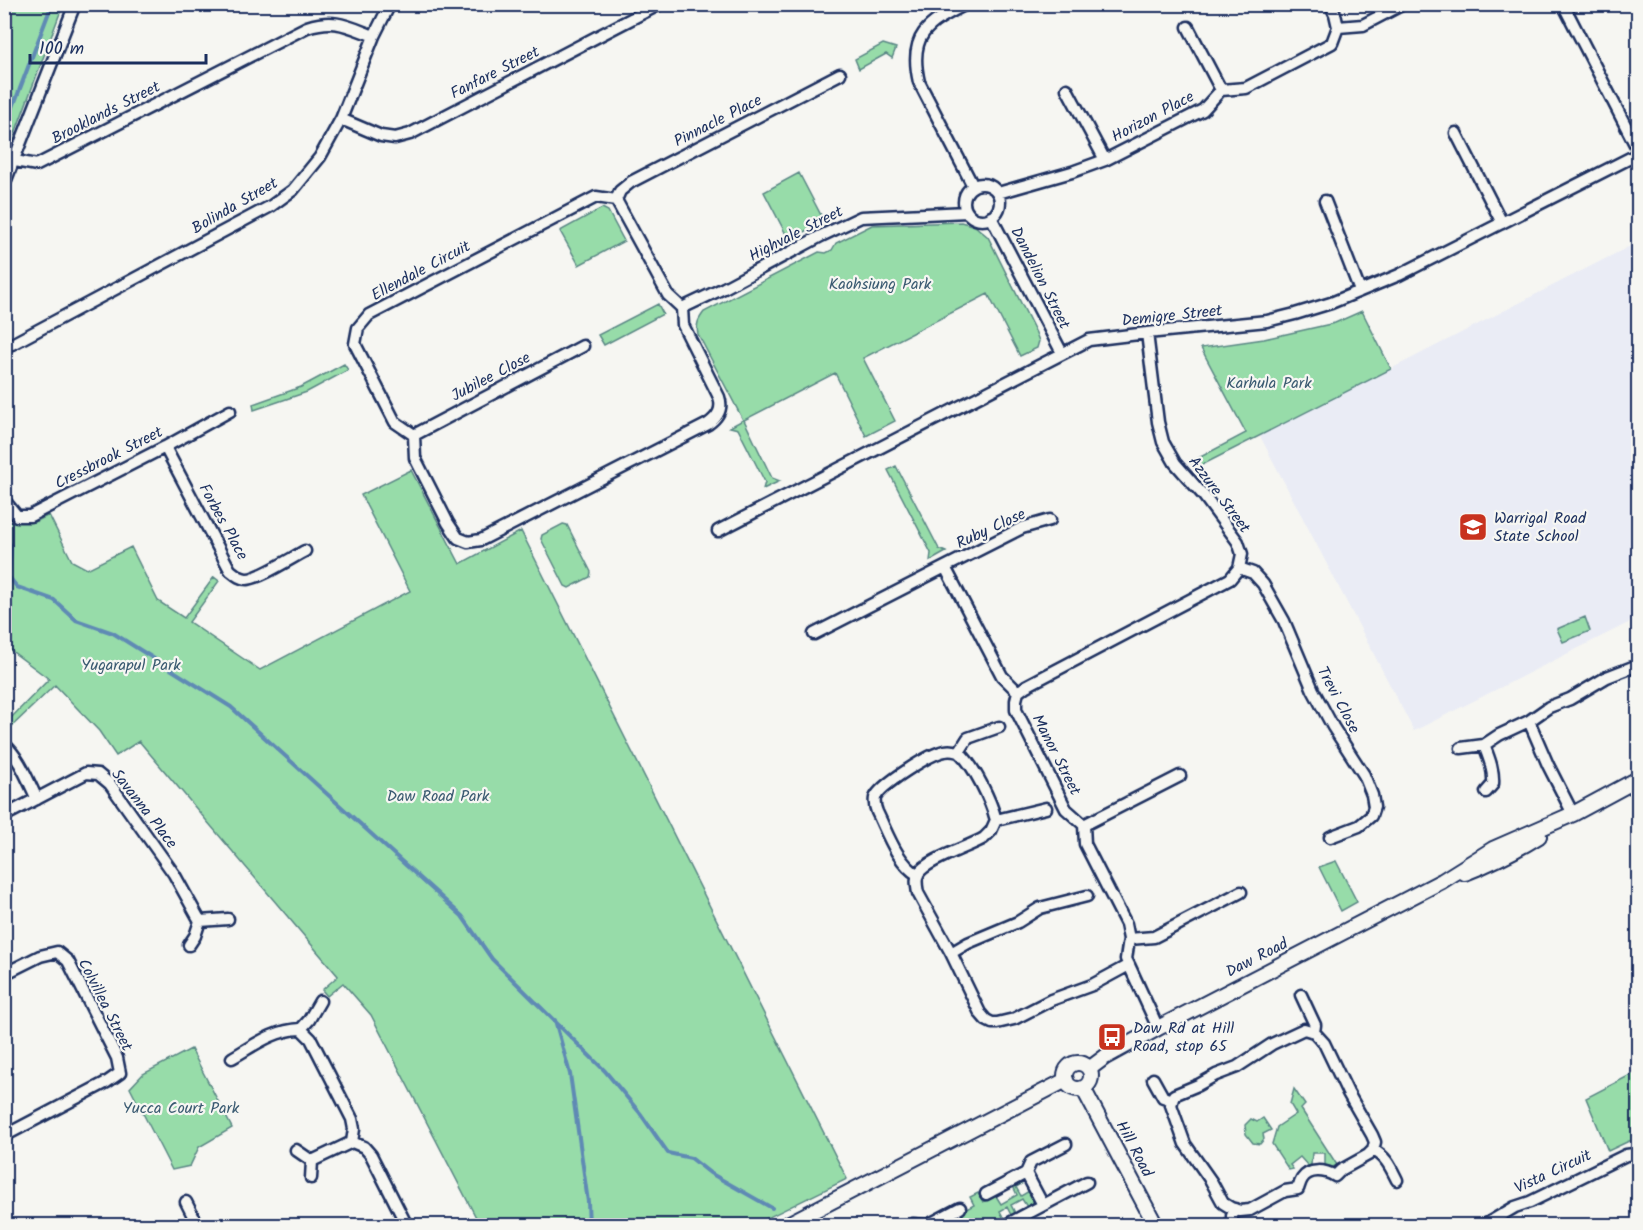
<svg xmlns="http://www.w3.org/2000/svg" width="1643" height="1230" font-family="Kalam,sans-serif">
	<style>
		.built { fill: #eaecf5 }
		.green { fill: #97dca9; stroke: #598684; stroke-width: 1.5 }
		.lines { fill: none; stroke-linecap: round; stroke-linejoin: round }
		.stream { stroke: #5f8ab4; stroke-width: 4 }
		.minor-casing { stroke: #1b2f5e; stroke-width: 15 }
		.tertiary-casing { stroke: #1b2f5e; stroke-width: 18 }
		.minor { stroke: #f6f6f2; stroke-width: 10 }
		.tertiary { stroke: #f6f6f2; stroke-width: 14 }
		.labels { text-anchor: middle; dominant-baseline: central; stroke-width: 4.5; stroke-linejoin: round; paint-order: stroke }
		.street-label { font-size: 16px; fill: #1b2f5e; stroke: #f6f6f2 }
		.park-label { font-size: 16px; fill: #3a5a71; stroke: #f6f6f2 }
		.poi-label { font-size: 16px; fill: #1b2f5e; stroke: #f6f6f2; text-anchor: start }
	</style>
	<rect width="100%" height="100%" fill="#f6f6f2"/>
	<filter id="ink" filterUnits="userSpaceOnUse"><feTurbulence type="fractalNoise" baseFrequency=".0167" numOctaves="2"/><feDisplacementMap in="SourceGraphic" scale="12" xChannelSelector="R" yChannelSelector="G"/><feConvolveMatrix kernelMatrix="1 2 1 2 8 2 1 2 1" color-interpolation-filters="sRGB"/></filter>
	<g filter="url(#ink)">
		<path class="built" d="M 1638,242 L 1638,618 L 1414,731 L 1260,436 Z"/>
		<path class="green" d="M 20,5 L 63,5 L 5,160 L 5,12 Z
			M 883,44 L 896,48 L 892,58 L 886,54 L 859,69 L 855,59 Z
			M 799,173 L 824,221 L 789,240 L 764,192 Z
			M 602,208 L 608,211 L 624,241 L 579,265 L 560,231 Z
			M 961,222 L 975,226 L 988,237 L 1036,333 L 1039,341 L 1037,348 L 1020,356 L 988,294 L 863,358 L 895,421 L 866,436 L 835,373 L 744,420 L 772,478 L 780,481 L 763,489 L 765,482 L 738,429 L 730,427 L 743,420 L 698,334 C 696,324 698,320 704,312 L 819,252 L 826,253 L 832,250 L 836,243 L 872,225 Z
			M 658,304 L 663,314 L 604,345 L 598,335 Z
			M 1362,311 L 1391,369 L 1196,468 L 1191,462 L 1246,433 L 1201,348 L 1264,339 L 1335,323 Z
			M 344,364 L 348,370 L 307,392 L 254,410 L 253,404 L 301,387 Z
			M 896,466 L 939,549 L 946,552 L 930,561 L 931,553 L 888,470 Z
			M 411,470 L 460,564 L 521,531 L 847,1179 L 753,1225 L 480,1225 L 371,1015 L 343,983 L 327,996 L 322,990 L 338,976 L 139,741 L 116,756 L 99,731 L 55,685 L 8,730 L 5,727 L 5,724 L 49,679 L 5,646 L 5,513 L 11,522 L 35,522 L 49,515 L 72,561 L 87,569 L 131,547 L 158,601 L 184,618 L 214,577 L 219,581 L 189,622 L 260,670 L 410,591 L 361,495 Z
			M 563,524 L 567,525 L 591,572 L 590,577 L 569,588 L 565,586 L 541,539 L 542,535 Z
			M 1585,617 L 1590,631 L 1563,642 L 1557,629 Z
			M 1336,861 L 1357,902 L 1341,911 L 1319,867 Z
			M 191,1049 L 232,1128 L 199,1147 L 190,1166 L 172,1170 L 130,1088 L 143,1074 Z
			M 1638,1071 L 1638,1141 L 1629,1141 L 1608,1151 L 1586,1098 Z
			M 1294,1089 L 1305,1105 L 1301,1109 L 1337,1165 L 1333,1167 L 1325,1165 L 1325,1153 L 1312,1153 L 1311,1165 L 1308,1166 L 1300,1157 L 1290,1165 L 1293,1169 L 1289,1170 L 1272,1144 L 1277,1127 L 1296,1114 L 1290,1104 Z
			M 1263,1118 L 1271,1130 L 1263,1134 L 1264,1139 L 1260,1144 L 1253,1143 L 1246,1134 L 1245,1125 L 1251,1119 L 1257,1122 Z
			M 1024,1180 L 1025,1182 L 1016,1187 L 1021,1196 L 1029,1191 L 1034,1200 L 1032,1204 L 1027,1207 L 1022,1199 L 1011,1205 L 1015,1213 L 1011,1215 L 1007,1207 L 1000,1211 L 1004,1219 L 992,1225 L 955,1226 L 965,1220 L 961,1212 L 974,1205 L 970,1197 L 978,1193 L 983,1202 L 996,1196 L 1001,1204 L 1017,1195 L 1013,1186 Z"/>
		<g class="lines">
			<path class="stream" d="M 4,154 C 12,143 9,135 9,123 C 9,117 11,112 13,107 L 52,4
				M 4,541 L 10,544 L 11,547 L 9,577 L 17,587 L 54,600 L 76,620 L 113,633 L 231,707 L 462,916 L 492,959 L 605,1071 L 640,1113 L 668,1153 L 691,1158 L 710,1173 L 772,1208
				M 555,1020 L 570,1074 L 588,1202 L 589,1226"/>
			<g class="minor-casing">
				<path id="minor" d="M 966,4 C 927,24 908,35 919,82 L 973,186
					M 1330,4 L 1335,14 L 1338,27
					M 1563,4 L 1638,150
					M 1188,27 L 1221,90
					M 1338,27 L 1363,25 L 1403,4
					M 1067,89 L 1105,160
					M 341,119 L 381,136 L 395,138 L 410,134 L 660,4
					M 1456,133 L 1502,223
					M 15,161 L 37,165 L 307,27 C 336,18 347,26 374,36
					M964 202a18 18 0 1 1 36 0a18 18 0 1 1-36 0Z
					M 4,185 L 75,4
					M 998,193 L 1072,172 L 1105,160 L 1203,110 L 1221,90 L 1246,88 L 1332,43 L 1338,27
					M 596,197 L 616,200 L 668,295 L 682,308 L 683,325 L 719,397 C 723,409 718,417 708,424 L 481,540 L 468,542 L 458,538 L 448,523 L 415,458 L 414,435 L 395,422 L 355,344 L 358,328 L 369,315 Z
					M 616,200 L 620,191 L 631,182 L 840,74
					M 1325,201 L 1360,291
					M 991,217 L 1062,353
					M 682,308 L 724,288 L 821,236 L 861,217 L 967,212
					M 4,346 L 12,344 L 271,206 L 293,190 L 320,157 L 341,119 L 374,36 L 390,4
					M 414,435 L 583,346
					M 165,447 L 230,570 C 235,574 240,579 247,579 C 259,579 293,557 305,551
					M 4,500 L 17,516 L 30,516 L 165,447 L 230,411
					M 718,531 L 1089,340 L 1147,333 L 1267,321 L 1295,314 L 1331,303 L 1399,275 L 1638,154
					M 945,567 L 1022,528 L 1050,520
					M 1239,568 L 1253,573 L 1263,584 L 1284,621 L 1313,690 L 1333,727 L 1364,775 L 1372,795 L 1374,807 L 1371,816 L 1359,826 L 1330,837
					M 814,634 L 945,567 L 1002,676 L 1018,692 L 1016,700 L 1016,710 L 1066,809 L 1084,825 L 1085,844 L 1126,924 L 1129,939 L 1126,959 L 1129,965 L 1158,1028
					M 1018,692 L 1026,686 L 1230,579 L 1239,568 L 1242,554 L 1238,542 L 1204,496 L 1175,463 L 1163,442 L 1158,422 L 1147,333
					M 1529,721 L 1548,765 L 1573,814
					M 4,744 C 20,758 28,781 37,799
					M 1484,745 C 1489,758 1494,770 1493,784 L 1486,792
					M 1461,748 L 1484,745 L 1499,735 L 1529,721 L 1549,707 L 1570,699 L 1607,677 L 1638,665
					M 959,752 L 968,738 L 999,727
					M 4,816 L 86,773 L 98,774 L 110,784 L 174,874 L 200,921
					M 996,820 L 1046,808
					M 1084,825 L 1180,776
					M 918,875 C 897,863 887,832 877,812 C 875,807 874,803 875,798 C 880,785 931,753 945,751 C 950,750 955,751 959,752 C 974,765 991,801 996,820 L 991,831 L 984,838 C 969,847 926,860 918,874 C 915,880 917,887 918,893 L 951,953 L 980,1013 L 986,1020 L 992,1023 L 997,1023 L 1014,1019 L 1051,1000 L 1092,985 L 1129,965
					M 1129,939 L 1154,937 L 1241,892
					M 189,945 L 195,936 L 200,921 L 228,919
					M 951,953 L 968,943 L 1018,922 L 1040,908 L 1087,896
					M 4,974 L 40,956 L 57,952 L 68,961 L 117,1058 L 120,1073 L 107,1082 L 4,1136
					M 1301,995 L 1315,1025 L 1314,1032
					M 301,1029 L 309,1020 L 320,1001
					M 1304,1029 L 1314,1032 L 1324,1043 L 1348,1093 L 1372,1135 L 1375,1142 L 1373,1150 L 1368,1155 L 1341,1170 L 1335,1176 C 1325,1170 1309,1168 1302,1179 C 1300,1182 1299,1186 1298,1189 L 1285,1191 L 1250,1210 L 1240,1211 L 1231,1208 L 1223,1203 L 1211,1181 L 1185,1144 L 1171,1105 L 1174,1095 L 1198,1085 L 1216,1075 L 1237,1067 L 1272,1044 Z
					M 232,1058 C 256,1044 274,1030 301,1029 L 311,1039 L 352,1119 L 354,1129 L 352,1142 L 364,1147 L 371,1155 L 407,1226
					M 1153,1079 L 1163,1097 L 1172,1100
					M 296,1150 L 312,1161 L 311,1178
					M 1373,1150 C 1386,1156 1391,1168 1397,1180
					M 312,1161 L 352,1142
					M 1026,1173 L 1031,1162 L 1066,1144
					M 986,1194 L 1026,1173 L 1043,1205
					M 186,1202 L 198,1226
					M 910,1226 L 913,1224 L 926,1225
					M 926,1226 L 960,1208
					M 1004,1226 L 1087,1182
					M 1232,1226 L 1232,1216 L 1235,1209
					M 1483,1226 L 1515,1207 L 1530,1202 L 1626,1155 L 1634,1154 L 1638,1155"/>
			</g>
			<g class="tertiary-casing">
				<path id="tertiary" d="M 1465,873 C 1491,863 1515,851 1539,836
					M1065 1076a13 13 0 1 1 26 0a13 13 0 1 1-26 0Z
					M 1089,1069 L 1105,1057 L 1158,1028 L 1442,881 L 1493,849 L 1573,814 L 1638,779
					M 1083,1088 L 1156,1226
					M 784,1226 L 1066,1080"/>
			</g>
			<use href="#minor" class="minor"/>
			<use href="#tertiary" class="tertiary"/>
		</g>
	</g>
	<defs>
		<g id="school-square" transform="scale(1.5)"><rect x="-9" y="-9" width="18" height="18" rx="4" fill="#c8321e" stroke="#f6f6f2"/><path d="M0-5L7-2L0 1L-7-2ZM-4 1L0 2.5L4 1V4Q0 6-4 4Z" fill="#fff"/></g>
		<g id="bus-square" transform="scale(1.5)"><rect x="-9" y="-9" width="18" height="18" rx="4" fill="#c8321e" stroke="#f6f6f2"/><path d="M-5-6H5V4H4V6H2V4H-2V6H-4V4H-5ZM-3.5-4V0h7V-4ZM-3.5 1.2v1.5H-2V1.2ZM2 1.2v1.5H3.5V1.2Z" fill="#fff"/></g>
	</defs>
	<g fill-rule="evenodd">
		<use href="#school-square" x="1473" y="527"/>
		<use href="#bus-square" x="1112" y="1037"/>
	</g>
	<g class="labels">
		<g class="street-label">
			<text transform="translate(495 73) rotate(-27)">Fanfare Street</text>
			<text transform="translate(106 113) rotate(-27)">Brooklands Street</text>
			<text transform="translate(1153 117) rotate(-28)">Horizon Place</text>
			<text transform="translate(718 121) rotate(-27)">Pinnacle Place</text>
			<text transform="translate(235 206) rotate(-30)">Bolinda Street</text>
			<text transform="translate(796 234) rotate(-27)">Highvale Street</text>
			<text transform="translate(421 271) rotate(-28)">Ellendale Circuit</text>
			<text transform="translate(1040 278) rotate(63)">Dandelion Street</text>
			<text transform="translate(1172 316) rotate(-6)">Demigre Street</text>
			<text transform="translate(491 377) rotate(-28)">Jubilee Close</text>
			<text transform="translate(109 458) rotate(-27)">Cressbrook Street</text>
			<text transform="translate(1219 495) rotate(53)">Azzure Street</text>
			<text transform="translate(223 522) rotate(61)">Forbes Place</text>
			<text transform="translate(991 529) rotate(-25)">Ruby Close</text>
			<text transform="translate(1338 700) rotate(62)">Trevi Close</text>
			<text transform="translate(1056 755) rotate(63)">Manor Street</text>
			<text transform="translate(144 809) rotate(52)">Savanna Place</text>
			<text transform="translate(1257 958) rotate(-27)">Daw Road</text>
			<text transform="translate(105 1005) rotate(63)">Colvillea Street</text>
			<text transform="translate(1134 1149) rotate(62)">Hill Road</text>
			<text transform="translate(1553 1172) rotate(-25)">Vista Circuit</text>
		</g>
		<g class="park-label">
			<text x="880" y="284">Kaohsiung Park</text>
			<text x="1269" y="383">Karhula Park</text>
			<text x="131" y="665">Yugarapul Park</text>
			<text x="438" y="796">Daw Road Park</text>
			<text x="181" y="1108">Yucca Court Park</text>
		</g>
		<g class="poi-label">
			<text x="1494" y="518">Warrigal Road<tspan x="1494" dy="18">State School</tspan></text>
			<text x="1133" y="1028">Daw Rd at Hill<tspan x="1133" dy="18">Road, stop 65</tspan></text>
		</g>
	</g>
	<rect width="1643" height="1230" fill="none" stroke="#f6f6f2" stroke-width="24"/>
	<rect x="12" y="12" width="1619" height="1206" fill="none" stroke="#1b2f5e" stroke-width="2" filter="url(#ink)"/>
	<path d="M30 54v9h176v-9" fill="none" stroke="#1b2f5e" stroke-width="3"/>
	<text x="39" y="54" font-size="18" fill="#1b2f5e" stroke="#f6f6f2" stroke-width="4.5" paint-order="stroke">100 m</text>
</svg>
